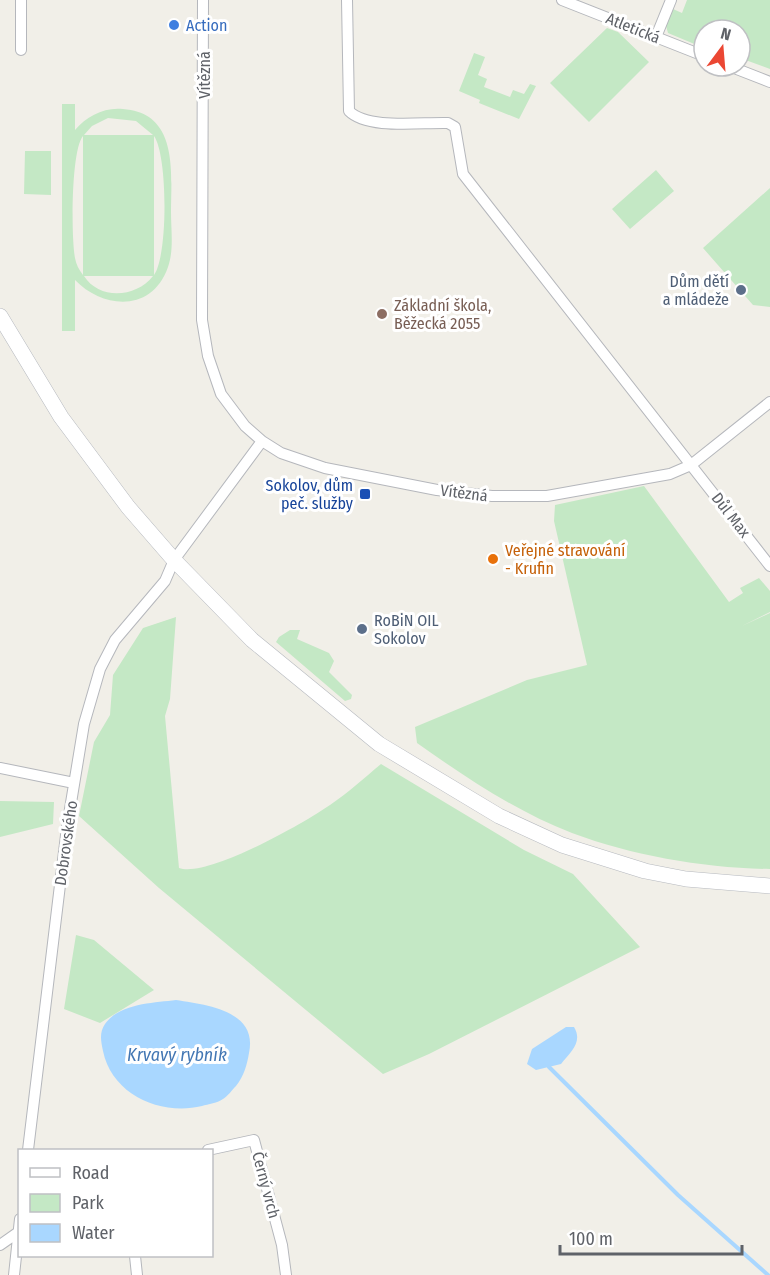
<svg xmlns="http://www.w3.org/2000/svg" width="770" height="1275" font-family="'Fira Sans Condensed',sans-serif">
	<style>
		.green { fill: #c4e8c5; fill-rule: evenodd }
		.water { fill: #a9d7ff }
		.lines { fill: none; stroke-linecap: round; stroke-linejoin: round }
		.stream { stroke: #a9d7ff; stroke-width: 4 }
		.minor-casing { stroke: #b5b7bc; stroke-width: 12 }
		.secondary-casing { stroke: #b6b9bf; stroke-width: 16 }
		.minor { stroke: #fff; stroke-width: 10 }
		.secondary { stroke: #fff; stroke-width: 15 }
		.shop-dot { fill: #3f7fe0; stroke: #fff; stroke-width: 2 }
		.service-dot { fill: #5c6f8a; stroke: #fff; stroke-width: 2 }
		.education-dot { fill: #8d6e63; stroke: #fff; stroke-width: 2 }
		.transit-dot { fill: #1a4fb4; stroke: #fff; stroke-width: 2 }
		.food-dot { fill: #e8710a; stroke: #fff; stroke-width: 2 }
		.labels { text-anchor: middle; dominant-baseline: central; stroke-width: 6; stroke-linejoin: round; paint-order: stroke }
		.shop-label { font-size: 16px; fill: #366cbe; stroke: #fff; text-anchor: start }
		.street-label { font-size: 16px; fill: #5f6268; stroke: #fff }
		.service-label { font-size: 16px; fill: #4e5e75; stroke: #fff; text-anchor: end }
		.education-label { font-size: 16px; fill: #785e54; stroke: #fff; text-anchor: start }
		.transit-label { font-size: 16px; fill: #164399; stroke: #fff; text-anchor: end }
		.food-label { font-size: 16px; fill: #c56008; stroke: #fff; text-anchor: start }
		.water-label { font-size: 18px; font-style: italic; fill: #4377b4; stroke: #fff }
	</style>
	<rect width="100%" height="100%" fill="#f1efe8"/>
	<path class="green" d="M 687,0 L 770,0 L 770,69 L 740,58 L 740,30 L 704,30 L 704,48 L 668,33 L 666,26 L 673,9 L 682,13 Z
		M 607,28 L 618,32 L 649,62 L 589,122 L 550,83 Z
		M 474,53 L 485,57 L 478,75 L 487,79 L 484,87 L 510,97 L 513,90 L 524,94 L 530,84 L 536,86 L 519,119 L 479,103 L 480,100 L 459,91 Z
		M 62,104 L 75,104 L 75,130 C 87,116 104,107 123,109 C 179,113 171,173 171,212 C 171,230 174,250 168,267 C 152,313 103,309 75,280 L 75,331 L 62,331 ZM 108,118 L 136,121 L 153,135 L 84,135 L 92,126 ZM 83,136 L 83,275 C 79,270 76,264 75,258 C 71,237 71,150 83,136 ZM 154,136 C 168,156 168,256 154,275 ZM 84,276 L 153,276 C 136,298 99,300 84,276 Z
		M 25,151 L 51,151 L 51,195 L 24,194 Z
		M 656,170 L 674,191 L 630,229 L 612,209 Z
		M 770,188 L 770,307 L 753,305 L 703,248 Z
		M 644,486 L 729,602 L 743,593 L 740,588 L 759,578 L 770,591 L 770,612 L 742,626 L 770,613 L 770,869 C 704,868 634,856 572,833 C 517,812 465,777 417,743 L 415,727 L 527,680 L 587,665 L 554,521 L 555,505 Z
		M 176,617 L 170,699 L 165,716 L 179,868 C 208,878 304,823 330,805 C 348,793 364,778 381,764 L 524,850 L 573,874 L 640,947 L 429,1054 L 383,1074 L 159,888 L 79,816 L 94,742 L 110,715 L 113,675 L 143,628 Z
		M 290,630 L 300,630 L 297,639 L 329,653 L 334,661 L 329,672 L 352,695 L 351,699 L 345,701 L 276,642 L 279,637 Z
		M 0,801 L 54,802 L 53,824 L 0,837 Z
		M 76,935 L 94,940 L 154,990 L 100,1023 L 64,1009 Z"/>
	<path class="water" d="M 176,1000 C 208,1005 258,1011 249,1053 C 247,1065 244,1076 236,1086 C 232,1090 228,1096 223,1099 C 218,1103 208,1104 202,1106 C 161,1116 112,1095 103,1051 C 101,1041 99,1033 105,1024 C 120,1003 154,1003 176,1000 Z
		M 566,1027 L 574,1027 C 583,1042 571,1052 561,1064 L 536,1070 L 527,1064 L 532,1049 Z"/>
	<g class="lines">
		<path class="stream" d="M 549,1067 L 678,1195 L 768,1275"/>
		<g class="minor-casing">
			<path id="minor" d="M 203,0 L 202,320 L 208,356 L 221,394 L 245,426 L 262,441 L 281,453 L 325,468 L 437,490 L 492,496 L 547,496 L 670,474 L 691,465 L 770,402
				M 347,0 L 349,111 C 368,130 421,122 448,123 L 455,127 L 463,174 L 770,566
				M 562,0 L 704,56
				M 656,37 L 671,0
				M 21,50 L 21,0
				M 729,66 L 770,82
				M 0,768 L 74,783
				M 28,1150 L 67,827 L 84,724 L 100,669 L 115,640 L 165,581 L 174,560 L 262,441
				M 208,1150 L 254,1140 L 282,1245 L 286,1275
				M 0,1245 L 20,1231
				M 135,1256 L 137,1275
				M 14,1275 L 20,1219"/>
		</g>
		<g class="secondary-casing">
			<path id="secondary" d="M 0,316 L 61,417 L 128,507 L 174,560 L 252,640 L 379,744 L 499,816 L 562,845 L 645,871 L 686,879 L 770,886"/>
		</g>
		<use href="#minor" class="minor"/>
		<use href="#secondary" class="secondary"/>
	</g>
	<circle class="shop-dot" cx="174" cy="25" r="6"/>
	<g class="service-dot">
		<circle cx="741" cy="290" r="6"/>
		<circle cx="362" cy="629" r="6"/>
	</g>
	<circle class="education-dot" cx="382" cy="314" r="6"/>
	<rect class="transit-dot" x="359" y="488" width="12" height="12" rx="3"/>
	<circle class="food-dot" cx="493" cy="559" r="6"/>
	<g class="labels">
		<g class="shop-label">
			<text x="186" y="25">Action</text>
		</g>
		<g class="street-label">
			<text transform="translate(633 28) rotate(22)">Atletická</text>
			<text transform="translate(204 75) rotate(-90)">Vítězná</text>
			<text transform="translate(464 493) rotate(7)">Vítězná</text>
			<text transform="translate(731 515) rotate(52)">Důl Max</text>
			<text transform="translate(66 843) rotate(-82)">Dobrovského</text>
			<text transform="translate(266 1185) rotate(75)">Černý vrch</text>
		</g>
		<g class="service-label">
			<text x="729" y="281">Dům dětí<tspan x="729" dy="18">a mládeže</tspan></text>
			<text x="374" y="620" text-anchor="start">RoBiN OIL<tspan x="374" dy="18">Sokolov</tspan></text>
		</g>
		<g class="education-label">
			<text x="394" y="305">Základní škola,<tspan x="394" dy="18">Běžecká 2055</tspan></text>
		</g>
		<g class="transit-label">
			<text x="353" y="485">Sokolov, dům<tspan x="353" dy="18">peč. služby</tspan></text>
		</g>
		<g class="food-label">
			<text x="505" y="550">Veřejné stravování<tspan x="505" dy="18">- Krufin</tspan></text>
		</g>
		<g class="water-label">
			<text x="177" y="1055">Krvavý rybník</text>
		</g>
	</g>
	<rect x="18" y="1149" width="195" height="108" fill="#ffffff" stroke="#bfc0c3" stroke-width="1.5"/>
	<rect x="30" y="1168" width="30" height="9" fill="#ffffff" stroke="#bfc0c3" stroke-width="1.5"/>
	<text x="72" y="1179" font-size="18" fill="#5f6268">Road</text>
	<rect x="30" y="1194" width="30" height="18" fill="#c4e8c5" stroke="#bfc0c3" stroke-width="1.5"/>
	<text x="72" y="1209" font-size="18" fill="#5f6268">Park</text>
	<rect x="30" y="1224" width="30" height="18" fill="#a9d7ff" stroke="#bfc0c3" stroke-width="1.5"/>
	<text x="72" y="1239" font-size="18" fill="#5f6268">Water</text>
	<g transform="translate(722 48) rotate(16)"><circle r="28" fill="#ffffff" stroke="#bfc0c3" stroke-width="1.5"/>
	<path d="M0-4.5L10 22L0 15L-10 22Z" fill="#eb4733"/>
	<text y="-9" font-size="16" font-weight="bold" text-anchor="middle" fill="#5f6268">N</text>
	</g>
	<path d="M560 1245v9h182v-9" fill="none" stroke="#5f6268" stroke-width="3"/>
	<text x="569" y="1245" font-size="18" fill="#5f6268" stroke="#ffffff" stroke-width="4.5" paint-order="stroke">100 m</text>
</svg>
